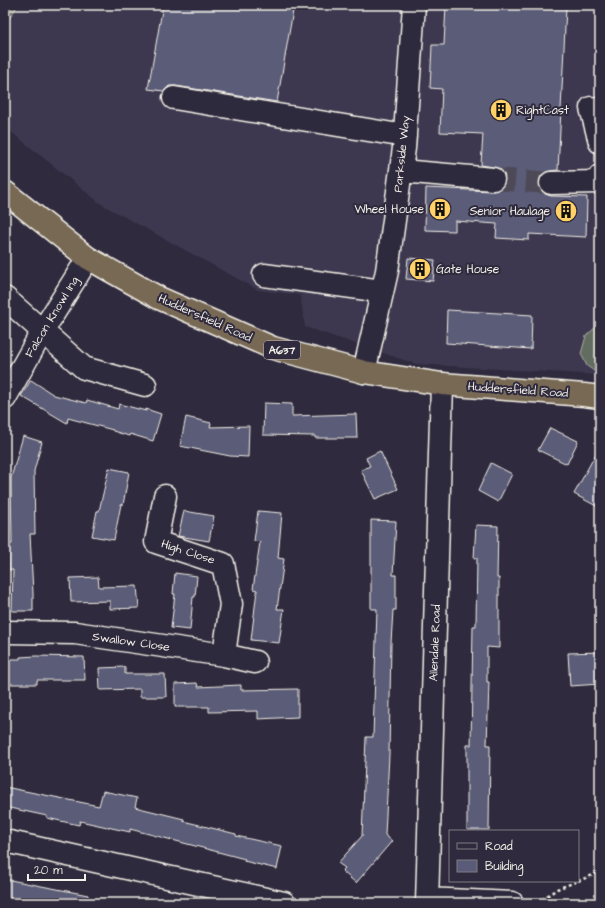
<svg xmlns="http://www.w3.org/2000/svg" width="605" height="908" font-family="'Architects Daughter',sans-serif">
	<style>
		.built { fill: #3c394f }
		.green { fill: #636c60; stroke: #acaea4 }
		.building { fill: #5a5b78; stroke: #f4f1e8 }
		.lines { fill: none; stroke-linecap: round; stroke-linejoin: round }
		.minor-tunnel { stroke: #4d4857; stroke-width: 22; stroke-dasharray: 22 11; stroke-linecap: butt }
		.minor-casing { stroke: #f4f1e8; stroke-width: 25 }
		.highway-casing { stroke: #f4f1e8; stroke-width: 25 }
		.path { stroke: #f4f1e8; stroke-width: 2.5; stroke-dasharray: 3 3; stroke-linecap: butt }
		.minor { stroke: #2f2a3d; stroke-width: 22 }
		.highway { stroke: #786954; stroke-width: 22 }
		.labels { text-anchor: middle; dominant-baseline: central; stroke-width: 4; stroke-linejoin: round; paint-order: stroke }
		.shield { fill: #2f2a3d; stroke: #b9b5b5; stroke-width: 1 }
		.shield-label { font-size: 11px; font-weight: bold; fill: #f4f1e8 }
		.poi-label { font-size: 12px; fill: #f4f1e8; stroke: #2f2a3d; text-anchor: start }
		.street-label { font-size: 12px; fill: #f4f1e8; stroke: #2f2a3d }
	</style>
	<rect width="100%" height="100%" fill="#2f2a3d"/>
	<filter id="ink" filterUnits="userSpaceOnUse"><feTurbulence type="fractalNoise" baseFrequency=".025" numOctaves="2"/><feDisplacementMap in="SourceGraphic" scale="8" xChannelSelector="R" yChannelSelector="G"/><feConvolveMatrix kernelMatrix="1 2 1 2 8 2 1 2 1" color-interpolation-filters="sRGB"/></filter>
	<g filter="url(#ink)">
		<path class="built" d="M 18,5 L 600,5 L 600,326 L 596,327 L 587,366 L 599,375 L 416,364 L 305,327 L 300,295 L 258,290 L 101,204 L 5,127 L 5,25 Z"/>
		<path class="green" d="M 5,5 L 18,5 L 5,25 Z
			M 600,326 L 600,375 L 587,366 L 581,354 L 586,336 L 596,327 Z"/>
		<path class="building" d="M 163,5 L 294,5 L 277,102 L 176,86 L 169,86 L 164,91 L 148,89 Z
			M 446,5 L 522,5 L 566,7 L 558,170 L 550,171 L 544,173 L 540,177 L 539,184 L 541,190 L 545,194 L 551,196 L 587,197 L 586,237 L 529,234 L 529,240 L 496,238 L 497,224 L 455,221 L 455,231 L 425,230 L 426,188 L 492,191 L 499,190 L 503,186 L 505,180 L 504,173 L 500,169 L 494,167 L 481,165 L 483,134 L 440,132 L 442,89 L 430,88 L 432,45 L 444,45 Z
			M 408,258 L 435,260 L 433,281 L 406,279 Z
			M 447,310 L 532,315 L 531,349 L 446,343 Z
			M 31,380 L 54,395 L 86,403 L 87,400 L 118,409 L 119,404 L 146,411 L 146,409 L 161,414 L 153,441 L 130,434 L 129,436 L 113,431 L 113,430 L 68,418 L 67,423 L 21,396 Z
			M 264,403 L 292,404 L 292,416 L 356,414 L 357,438 L 315,438 L 315,436 L 263,435 Z
			M 186,417 L 211,423 L 210,427 L 249,426 L 248,457 L 230,456 L 180,446 Z
			M 550,428 L 578,441 L 567,464 L 538,450 Z
			M 23,436 L 42,442 L 34,471 L 35,534 L 30,534 L 33,593 L 33,611 L 12,611 L 13,570 L 9,570 L 8,544 L 12,544 L 11,478 Z
			M 600,446 L 600,508 L 574,494 Z
			M 380,451 L 398,489 L 375,499 L 361,470 L 370,466 L 366,458 Z
			M 491,463 L 512,474 L 498,502 L 478,491 Z
			M 109,468 L 129,472 L 123,505 L 121,504 L 114,540 L 92,536 L 97,511 L 99,511 Z
			M 184,511 L 214,516 L 209,541 L 178,536 Z
			M 258,511 L 282,513 L 278,558 L 284,559 L 277,609 L 284,609 L 279,643 L 251,640 L 257,590 L 253,589 L 260,542 L 254,541 Z
			M 371,520 L 396,521 L 393,575 L 396,575 L 396,610 L 393,610 L 391,643 L 389,755 L 385,835 L 392,841 L 356,883 L 342,871 L 345,868 L 338,863 L 362,836 L 366,737 L 373,737 L 377,609 L 371,609 Z
			M 476,525 L 498,526 L 497,578 L 499,578 L 499,648 L 487,647 L 487,682 L 489,682 L 487,745 L 490,745 L 489,830 L 467,830 L 467,745 L 471,745 L 473,626 L 476,626 L 477,558 L 474,558 Z
			M 175,573 L 197,576 L 195,597 L 193,597 L 190,630 L 171,628 L 175,594 L 173,594 Z
			M 98,577 L 99,587 L 137,586 L 139,608 L 110,609 L 110,601 L 71,602 L 70,578 Z
			M 600,652 L 600,684 L 570,686 L 568,653 Z
			M 36,656 L 84,657 L 85,680 L 37,680 L 37,684 L 5,684 L 5,659 L 20,659 L 20,657 Z
			M 125,667 L 125,674 L 165,674 L 166,697 L 140,697 L 140,689 L 100,690 L 99,668 Z
			M 197,683 L 198,687 L 241,685 L 241,690 L 298,689 L 298,717 L 258,719 L 258,711 L 209,712 L 209,707 L 175,707 L 175,684 Z
			M 5,787 L 99,806 L 103,791 L 137,798 L 135,807 L 184,819 L 183,821 L 236,834 L 236,836 L 282,846 L 277,869 L 244,861 L 245,859 L 130,829 L 130,832 L 80,821 L 79,825 L 47,818 L 47,816 L 5,807 Z
			M 5,879 L 88,895 L 88,903 L 13,903 L 5,901 Z"/>
		<g class="lines">
			<path class="minor-tunnel" d="M 493,179 L 551,183"/>
			<g class="minor-casing">
				<path id="minor" d="M 174,98 L 405,136
					M 591,108 L 600,142
					M 401,171 L 493,179
					M 551,183 L 598,182 L 600,176
					M 264,275 L 382,291
					M 5,298 L 84,368 L 145,385
					M 364,372 L 387,271 L 404,148 L 414,5
					M 5,398 L 42,332 L 88,258
					M 165,496 L 156,542 L 223,564 L 231,604 L 224,655
					M 5,632 L 75,633 L 224,655 L 255,662
					M 5,841 L 284,903
					M 427,899 L 512,903
					M 427,903 L 442,384"/>
			</g>
			<g class="highway-casing">
				<path id="highway" d="M 5,192 L 88,258 L 159,298 L 273,348 L 364,372 L 442,384 L 584,395 L 600,397"/>
			</g>
			<path class="path" d="M 578,881 L 600,872
				M 537,903 L 557,889 L 578,881"/>
			<use href="#minor" class="minor"/>
			<use href="#highway" class="highway"/>
		</g>
	</g>
	<defs>
		<g id="building-disc" transform="scale(1.15)"><circle r="9.5" fill="#ffd166" stroke="#2f2a3d"/><path d="M-4-6H4V6H1V3H-1V6H-4ZM-2.5-4.3h1.7v1.8h-1.7ZM.8-4.3h1.7v1.8H.8ZM-2.5-1h1.7V.8h-1.7ZM.8-1h1.7V.8H.8Z" fill="#111"/></g>
	</defs>
	<g fill-rule="evenodd">
		<use href="#building-disc" x="501" y="110"/>
		<use href="#building-disc" x="440" y="209"/>
		<use href="#building-disc" x="566" y="211"/>
		<use href="#building-disc" x="420" y="269"/>
	</g>
	<g class="labels">
		<rect class="shield" x="264" y="341" width="36" height="18" rx="3"/>
		<g class="shield-label">
			<text x="282" y="350">A637</text>
		</g>
		<g class="poi-label">
			<text x="516" y="110">RightCast</text>
			<text x="424" y="209" text-anchor="end">Wheel House</text>
			<text x="550" y="211" text-anchor="end">Senior Haulage</text>
			<text x="436" y="269">Gate House</text>
		</g>
		<g class="street-label">
			<text transform="translate(402 154) rotate(-84)">Parkside Way</text>
			<text transform="translate(52 317) rotate(-59)">Falcon Knowl Ing</text>
			<text transform="translate(205 318) rotate(24)">Huddersfield Road</text>
			<text transform="translate(518 390) rotate(4)">Huddersfield Road</text>
			<text transform="translate(188 552) rotate(18)">High Close</text>
			<text transform="translate(131 642) rotate(8)">Swallow Close</text>
			<text transform="translate(435 643) rotate(-88)">Allendale Road</text>
		</g>
	</g>
	<rect width="605" height="908" fill="none" stroke="#2f2a3d" stroke-width="20"/>
	<rect x="10" y="10" width="585" height="888" fill="none" stroke="#f4f1e8" stroke-width="1.5" filter="url(#ink)"/>
	<rect x="449" y="830" width="130" height="52" fill="#2f2a3d" stroke="#7e7a81"/>
	<rect x="457" y="843" width="20" height="6" fill="#2f2a3d" stroke="#7e7a81"/>
	<text x="485" y="850" font-size="12" fill="#f4f1e8">Road</text>
	<rect x="457" y="860" width="20" height="12" fill="#5a5b78" stroke="#7e7a81"/>
	<text x="485" y="870" font-size="12" fill="#f4f1e8">Building</text>
	<path d="M28 874v6h57v-6" fill="none" stroke="#f4f1e8" stroke-width="2"/>
	<text x="34" y="874" font-size="12" fill="#f4f1e8" stroke="#2f2a3d" stroke-width="3" paint-order="stroke">20 m</text>
</svg>
